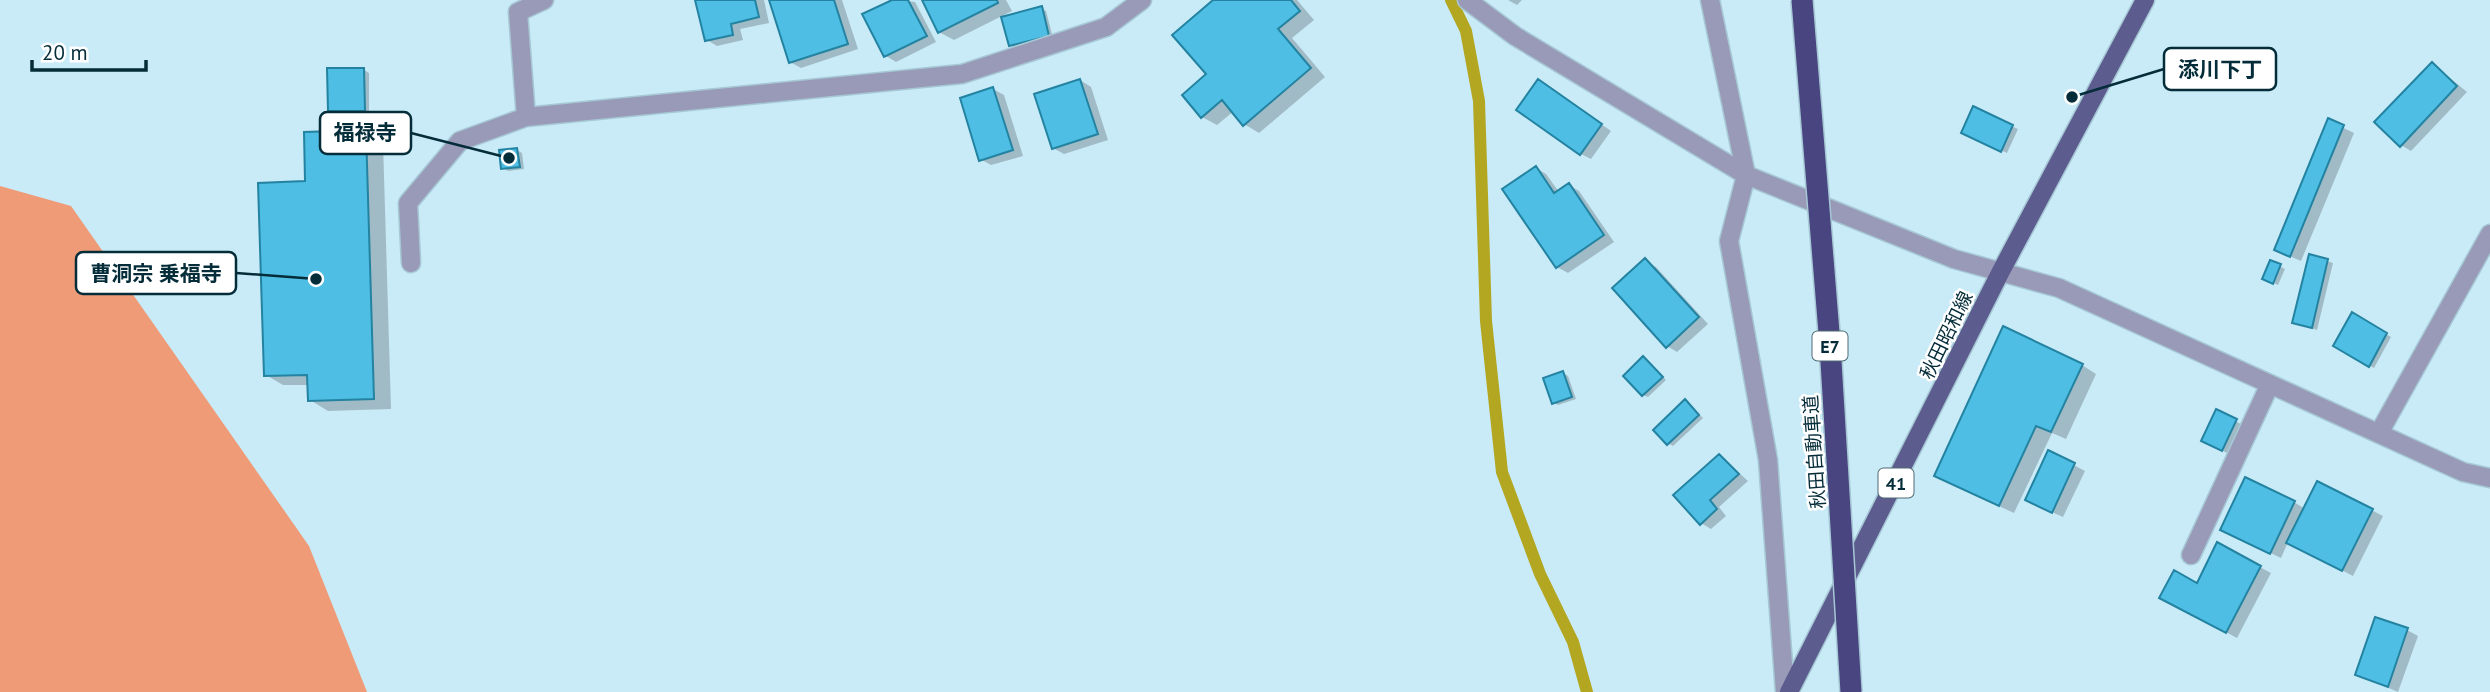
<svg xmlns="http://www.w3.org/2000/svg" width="2490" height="692" font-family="'PT Sans','Noto Sans JP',sans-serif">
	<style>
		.green { fill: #ef9b77 }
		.shadow { fill: #0003 }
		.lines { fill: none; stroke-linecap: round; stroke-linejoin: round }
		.stream { stroke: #b3a722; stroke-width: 12 }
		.building { fill: #4ebee4; stroke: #2383a1; stroke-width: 2 }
		.minor-casing { stroke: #a6c8d5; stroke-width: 21 }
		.major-casing { stroke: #a6c8d5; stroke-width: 21 }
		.minor { stroke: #999ab7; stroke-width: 18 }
		.major { stroke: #5d5c8f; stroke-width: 18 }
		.highway-bridge-casing { stroke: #a6c8d5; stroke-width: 24; stroke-linecap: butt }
		.highway-bridge { stroke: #484580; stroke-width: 21 }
		.labels { text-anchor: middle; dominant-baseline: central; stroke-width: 5; stroke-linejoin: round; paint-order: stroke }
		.shield { fill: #fff; stroke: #4f6b74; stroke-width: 2 }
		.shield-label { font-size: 18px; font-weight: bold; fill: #042c39 }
		.street-label { font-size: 19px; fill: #042c39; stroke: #fff }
		.leader { fill: none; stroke: #042c39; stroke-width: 2.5 }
		.callout-dot { fill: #042c39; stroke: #fff; stroke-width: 2.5 }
		.callout { fill: #fff; stroke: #042c39; stroke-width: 2.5 }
		.callout-label { font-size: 21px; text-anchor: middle; font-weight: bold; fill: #042c39 }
	</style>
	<rect width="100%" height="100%" fill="#c9eaf7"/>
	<path class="green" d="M 0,186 L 71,206 L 309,546 L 367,692 L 0,692 Z"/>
	<path class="shadow" d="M 697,0 L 764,0 L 769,23 L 740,29 L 743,40 L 717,46 L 707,40 Z
		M 771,0 L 842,0 L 858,49 L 801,68 L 790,62 Z
		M 896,0 L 915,2 L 936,42 L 896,62 L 886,56 Z
		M 923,0 L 1006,0 L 1012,11 L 954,40 L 939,32 Z
		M 1216,0 L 1297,0 L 1314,20 L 1292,38 L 1325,77 L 1259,133 L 1244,124 L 1234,111 L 1217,125 L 1202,117 Z
		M 1508,0 L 1522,0 L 1517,5 Z
		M 1041,8 L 1046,11 L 1053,38 L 1015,48 L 1010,45 Z
		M 2433,64 L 2467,92 L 2411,151 L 2401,145 Z
		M 364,70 L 369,73 L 369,113 L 335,113 L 330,110 Z
		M 1080,80 L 1091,87 L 1108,140 L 1064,154 L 1053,148 Z
		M 1548,87 L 1611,131 L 1591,159 L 1581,154 Z
		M 993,89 L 1004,95 L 1023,156 L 991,165 L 980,159 Z
		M 1974,109 L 2018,129 L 2007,153 L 1968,135 Z
		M 2329,121 L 2354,133 L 2301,261 L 2276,250 Z
		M 365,131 L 383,142 L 391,409 L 328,411 L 310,400 L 309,385 L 283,385 L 266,375 L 307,183 Z
		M 517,150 L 522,153 L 524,169 L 508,171 L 503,168 Z
		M 1536,168 L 1546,174 L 1559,192 L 1569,185 L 1579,191 L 1614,242 L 1568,273 L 1557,267 Z
		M 2310,256 L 2333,263 L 2317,330 L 2294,322 Z
		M 1645,261 L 1656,267 L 1708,324 L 1677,352 L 1667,346 Z
		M 2271,262 L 2285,269 L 2278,285 L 2269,281 Z
		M 2353,315 L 2391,337 L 2374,368 L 2335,346 Z
		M 1648,362 L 1666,380 L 1648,397 L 1643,395 Z
		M 2082,365 L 2096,374 L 2066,439 L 2052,433 L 2014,513 L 1951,484 Z
		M 1563,373 L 1568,376 L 1576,399 L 1558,405 L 1553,402 Z
		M 1685,401 L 1703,418 L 1673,446 L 1668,443 Z
		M 2216,412 L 2241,424 L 2227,453 L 2203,440 Z
		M 2049,452 L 2085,471 L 2063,517 L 2038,506 Z
		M 1720,456 L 1748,481 L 1719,507 L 1726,516 L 1711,529 L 1701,523 Z
		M 2318,483 L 2383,516 L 2353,576 L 2288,542 L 2281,558 L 2233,535 L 2294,502 L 2305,509 Z
		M 2218,545 L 2271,573 L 2237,638 L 2172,603 L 2197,585 Z
		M 2407,630 L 2418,636 L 2398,692 L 2357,674 Z"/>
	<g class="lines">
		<path class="stream" d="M 1451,0 L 1466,31 L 1479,101 L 1486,321 L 1502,472 L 1540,574 L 1573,642 L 1587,692"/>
	</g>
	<path class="building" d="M 695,0 L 755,0 L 759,17 L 731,24 L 733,35 L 705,41 Z
		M 769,0 L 834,0 L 848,44 L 789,63 Z
		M 892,0 L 908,0 L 927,36 L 884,57 L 862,14 Z
		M 922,0 L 997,0 L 998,3 L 938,33 Z
		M 1213,0 L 1291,0 L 1300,11 L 1278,29 L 1311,68 L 1243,126 L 1222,100 L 1201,118 L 1182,95 L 1206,74 L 1172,35 Z
		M 1042,6 L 1049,36 L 1009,46 L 1001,17 Z
		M 2432,62 L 2457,86 L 2400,147 L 2374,122 Z
		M 327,68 L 364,68 L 365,111 L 328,111 Z
		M 1080,79 L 1098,134 L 1052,149 L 1034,94 Z
		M 1538,79 L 1602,124 L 1580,155 L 1516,110 Z
		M 993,87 L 1013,150 L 979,161 L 960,98 Z
		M 1973,106 L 2013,125 L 2001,152 L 1961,133 Z
		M 2328,118 L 2344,125 L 2290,257 L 2274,250 Z
		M 366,130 L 374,399 L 308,401 L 307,375 L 264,376 L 258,183 L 305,181 L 304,132 Z
		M 517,148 L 520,167 L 501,169 L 499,150 Z
		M 1536,166 L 1554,193 L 1569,183 L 1604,235 L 1556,268 L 1502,189 Z
		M 2309,254 L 2328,259 L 2312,328 L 2292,323 Z
		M 1645,258 L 1699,317 L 1666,348 L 1612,288 Z
		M 2270,260 L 2281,264 L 2273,284 L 2262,279 Z
		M 2352,312 L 2387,333 L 2369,367 L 2333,346 Z
		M 2003,326 L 2083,364 L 2051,432 L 2036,426 L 1999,506 L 1934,476 Z
		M 1643,356 L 1663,377 L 1642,396 L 1623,376 Z
		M 1563,371 L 1572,397 L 1552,404 L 1543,378 Z
		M 1685,399 L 1699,415 L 1667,445 L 1653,430 Z
		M 2216,409 L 2237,419 L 2222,451 L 2201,441 Z
		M 2048,450 L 2075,463 L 2052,513 L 2025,500 Z
		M 1719,454 L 1739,474 L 1710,500 L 1717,509 L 1700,525 L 1673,495 Z
		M 2245,477 L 2295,501 L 2270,554 L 2220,530 Z
		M 2317,481 L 2373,509 L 2342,571 L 2286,543 Z
		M 2217,542 L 2261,566 L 2226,633 L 2159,598 L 2174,570 L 2197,583 Z
		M 2375,617 L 2408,628 L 2388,687 L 2355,675 Z"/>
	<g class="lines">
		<g class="minor-casing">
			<path id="minor" d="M 1467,0 L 1515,36 L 1746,175 L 1954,259 L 2059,288 L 2463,472 L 2490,478
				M 1710,0 L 1746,175 L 1729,241 L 1768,460 L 1785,692
				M 526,117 L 518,12 L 544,0
				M 411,263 L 408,203 L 460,141 L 526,117 L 962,74 L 1106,27 L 1142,0
				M 2379,433 L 2490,234
				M 2191,555 L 2270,384"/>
		</g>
		<g class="major-casing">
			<path id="major" d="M 1789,692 L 2000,273 L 2145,0"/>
		</g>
		<use href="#minor" class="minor"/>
		<use href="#major" class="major"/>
		<g class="highway-bridge-casing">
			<path id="highway-bridge" d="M 1802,0 L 1830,345 L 1851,692"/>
		</g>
		<use href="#highway-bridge" class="highway-bridge"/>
	</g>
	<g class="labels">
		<g class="shield">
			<rect x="1812.5" y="331.5" width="35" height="29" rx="5"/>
			<rect x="1878.5" y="468.5" width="35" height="29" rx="5"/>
		</g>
		<g class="shield-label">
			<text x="1830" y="346">E7</text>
			<text x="1896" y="483">41</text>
		</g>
		<g class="street-label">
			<text transform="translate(1946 335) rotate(-64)">秋田昭和線</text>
			<text transform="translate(1814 452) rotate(-94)">秋田自動車道</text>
		</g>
	</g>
	<path class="leader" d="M2072 97L2164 69M509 158L411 133M316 279L236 273"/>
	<g class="callout-dot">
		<circle cx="2072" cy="97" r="7"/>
		<circle cx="509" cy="158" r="7"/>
		<circle cx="316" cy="279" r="7"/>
	</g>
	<g class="callout">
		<rect x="2164" y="48" width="112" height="42" rx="7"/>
		<rect x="320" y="112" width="91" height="42" rx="7"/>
		<rect x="76" y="252" width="160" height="42" rx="7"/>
	</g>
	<g class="callout-label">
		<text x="2220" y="77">添川下丁</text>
		<text x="365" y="140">福禄寺</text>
		<text x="156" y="281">曹洞宗 乗福寺</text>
	</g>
	<path d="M32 60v10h114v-10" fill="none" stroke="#042c39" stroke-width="3.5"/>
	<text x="42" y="60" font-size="21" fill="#042c39" stroke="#ffffff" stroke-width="5" paint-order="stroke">20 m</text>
</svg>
